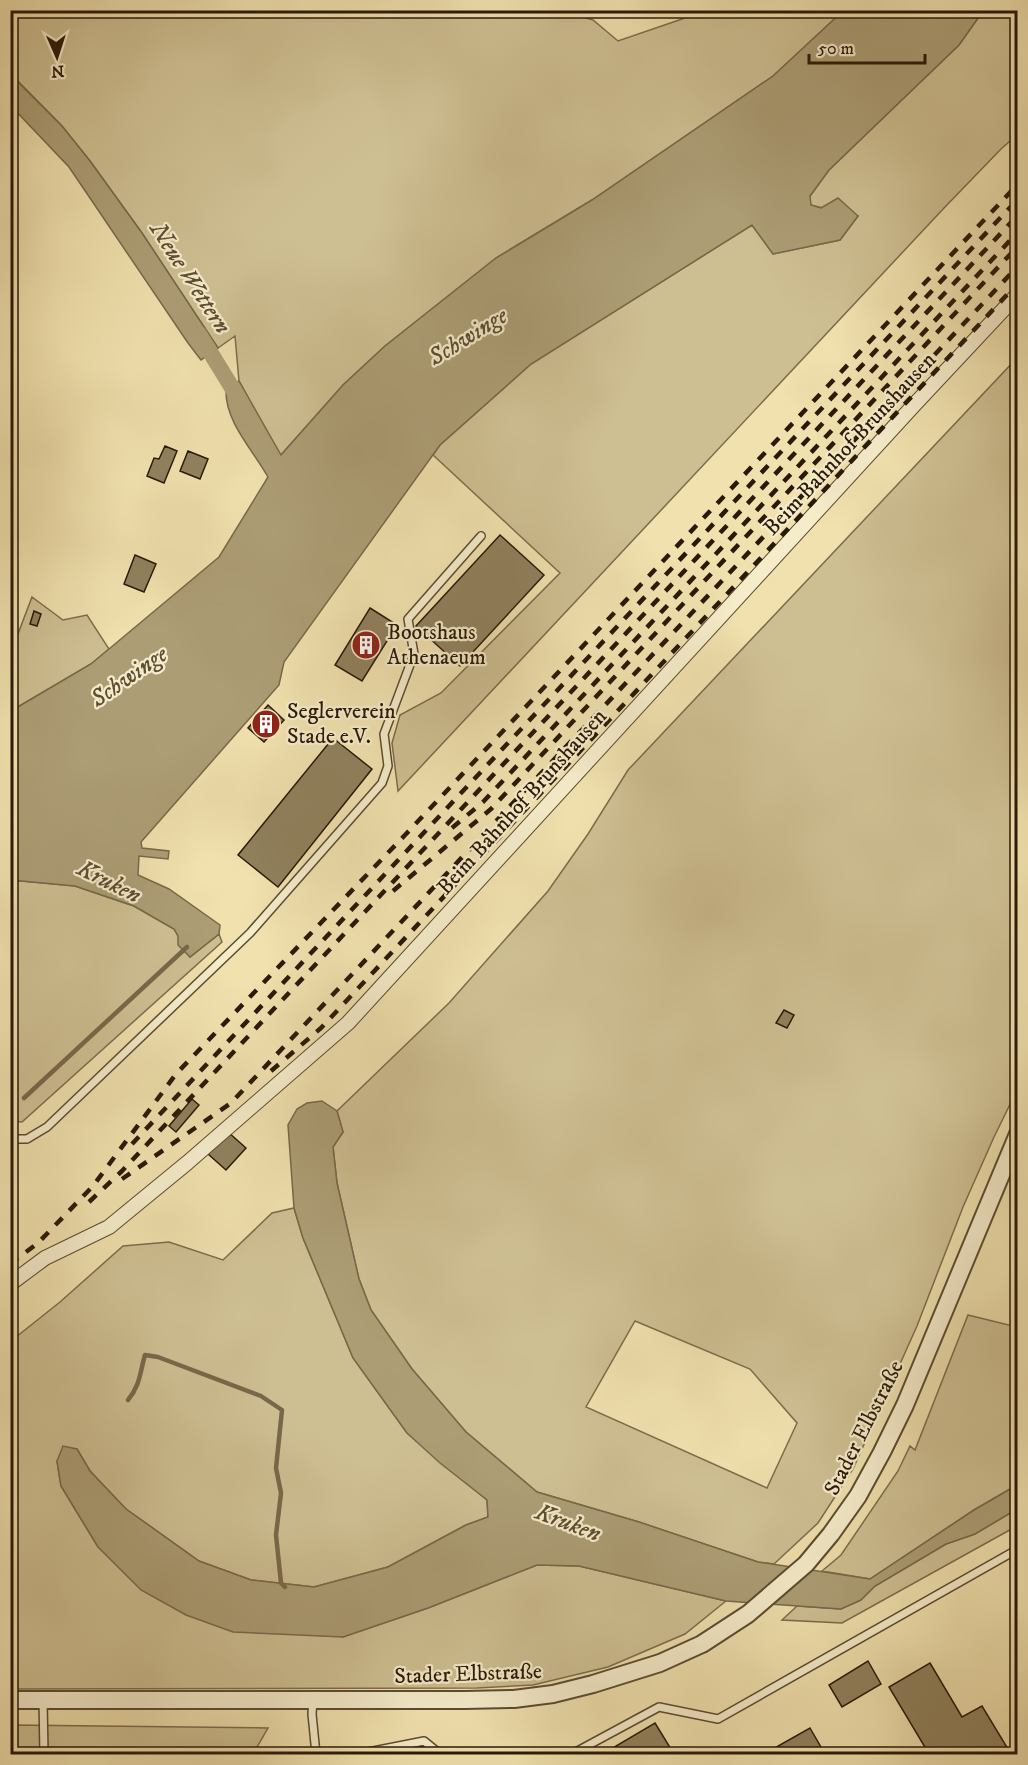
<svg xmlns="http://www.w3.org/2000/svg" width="1028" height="1765" font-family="'IM FELL DW Pica',serif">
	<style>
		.green { fill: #cebf92; stroke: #7c6c4c; stroke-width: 1.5; fill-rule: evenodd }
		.water { fill: #ac9d75; stroke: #786849; stroke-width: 1.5 }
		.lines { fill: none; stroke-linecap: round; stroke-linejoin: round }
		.stream { stroke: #786849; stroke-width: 4.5 }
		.canal { stroke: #ac9d75; stroke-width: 16 }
		.building { fill: #90815e; stroke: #291907; stroke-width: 1.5 }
		.service-casing { stroke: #5b4b31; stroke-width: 10 }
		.minor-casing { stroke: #5b4b31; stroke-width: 16 }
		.tertiary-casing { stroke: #5b4b31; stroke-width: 20 }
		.service { stroke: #f5ecca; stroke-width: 7 }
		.minor { stroke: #f5ecca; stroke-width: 14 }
		.tertiary { stroke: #f5ecca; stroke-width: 16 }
		.rail { stroke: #291907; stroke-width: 4.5; stroke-dasharray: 10 10; stroke-linecap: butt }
		.labels { text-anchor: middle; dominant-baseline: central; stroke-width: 4.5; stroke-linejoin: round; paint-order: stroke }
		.street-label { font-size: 22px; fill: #291907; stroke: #f5ecca }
		.poi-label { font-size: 22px; fill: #291907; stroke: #f5ecca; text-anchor: start }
		.water-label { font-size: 24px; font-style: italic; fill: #5d4e33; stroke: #f5ecca }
	</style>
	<rect width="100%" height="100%" fill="#f0e1ae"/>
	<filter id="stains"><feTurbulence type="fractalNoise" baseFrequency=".00333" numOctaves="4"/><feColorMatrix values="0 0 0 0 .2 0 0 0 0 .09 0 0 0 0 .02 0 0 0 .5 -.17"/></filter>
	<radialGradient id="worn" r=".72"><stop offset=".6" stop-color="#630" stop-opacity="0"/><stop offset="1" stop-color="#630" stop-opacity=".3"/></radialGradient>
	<path class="green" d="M 10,11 L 561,11 L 593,20 L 618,41 L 682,19 L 699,11 L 843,11 L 773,76 L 592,200 L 496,258 L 385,346 L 343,385 L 280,456 L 239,381 L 235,336 L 218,348 L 142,233 L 90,161 L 62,126 L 11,74 Z
		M 983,11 L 1017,11 L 1017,135 L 1001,149 L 945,207 L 398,791 L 392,743 L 400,715 L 441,693 L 560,573 L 433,455 L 440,445 L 531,364 L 752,225 L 773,254 L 840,240 L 858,216 L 810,205 L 810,196 L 829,170 L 959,45 Z
		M 1017,358 L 1017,1090 L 994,1137 L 963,1207 L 917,1326 L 853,1469 L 818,1523 L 774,1564 L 758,1562 L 639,1522 L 537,1492 L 466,1432 L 412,1369 L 371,1310 L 359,1279 L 337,1183 L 333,1147 L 343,1132 L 337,1111 L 449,1003 L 548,891 L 588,834 L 628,770 ZM 635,1321 L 750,1369 L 797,1423 L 767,1488 L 586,1407 Z
		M 32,597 L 63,620 L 87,615 L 109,649 L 91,664 L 11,711 L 10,655 Z
		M 11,880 L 75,886 L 134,906 L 174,929 L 190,957 L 219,934 L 222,942 L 22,1122 L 11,1121 Z
		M 294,1208 L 303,1238 L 353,1358 L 407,1433 L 487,1500 L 488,1517 L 466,1525 L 388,1567 L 314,1587 L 251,1580 L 199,1561 L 126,1509 L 90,1471 L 77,1449 L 57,1461 L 61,1486 L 98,1547 L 343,1637 L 428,1608 L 537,1565 L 579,1566 L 726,1601 L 685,1634 L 608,1667 L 533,1685 L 477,1688 L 11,1689 L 11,1341 L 60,1302 L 123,1246 L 169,1242 L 223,1260 L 272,1213 Z
		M 968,1315 L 1017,1327 L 1017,1485 L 974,1510 L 870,1579 L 822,1571 L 841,1555 L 898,1471 L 910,1446 L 915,1450 Z
		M 1017,1509 L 1017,1526 L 842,1623 L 782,1620 L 797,1606 L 841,1609 L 860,1600 L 875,1586 L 946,1544 L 975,1534 Z
		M 10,1725 L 268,1728 L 253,1754 L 11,1754 Z"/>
	<path class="water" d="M 843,11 L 983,11 L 959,45 L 829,170 L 810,196 L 811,205 L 821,208 L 838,198 L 858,216 L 840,240 L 773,254 L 752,225 L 531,364 L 440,445 L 284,662 L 279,685 L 141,842 L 142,848 L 169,851 L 168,859 L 139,856 L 138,875 L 169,889 L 220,925 L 219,934 L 190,957 L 178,945 L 178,936 L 174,929 L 134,906 L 75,886 L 11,880 L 11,711 L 91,664 L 219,557 L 268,477 C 253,450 225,422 226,390 L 239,381 L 281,455 L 343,385 L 385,346 L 496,258 L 592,200 L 773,76 Z
		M 10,74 L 62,126 L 90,161 L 142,233 L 218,348 L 201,360 L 188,343 L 69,167 L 11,106 Z
		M 322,1101 L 337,1111 L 343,1132 L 333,1147 L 337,1183 L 359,1279 L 371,1310 L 412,1369 L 466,1432 L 537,1492 L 639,1522 L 758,1562 L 870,1579 L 974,1510 L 1017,1485 L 1017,1509 L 975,1534 L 946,1544 L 875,1586 L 861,1600 L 841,1609 L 726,1601 L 579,1566 L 537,1565 L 428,1608 L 343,1637 L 233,1632 L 186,1615 L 141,1590 L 98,1547 L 61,1486 L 57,1461 L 63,1446 L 77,1449 L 90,1471 L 126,1509 L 199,1561 L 251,1580 L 314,1587 L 388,1567 L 466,1525 L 488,1517 L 487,1500 L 440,1463 L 407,1433 L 353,1358 L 303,1238 L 294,1208 L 288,1125 L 297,1109 L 307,1103 Z"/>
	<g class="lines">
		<path class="stream" d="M 24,1098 L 187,947
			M 128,1400 C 140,1386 140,1372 145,1355 L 158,1357 L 261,1396 L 282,1410 L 276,1468 L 281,1493 L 276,1535 L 281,1583 L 285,1587"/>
		<path class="canal" d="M 199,334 L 242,404"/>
	</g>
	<path class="building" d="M 165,446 L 177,451 L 164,483 L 147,476 L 154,458 L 159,459 Z
		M 188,451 L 208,459 L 200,479 L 180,471 Z
		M 500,535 L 544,575 L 460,666 L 416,626 Z
		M 135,555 L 156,564 L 144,592 L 124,584 Z
		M 370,608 L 397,625 L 362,681 L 335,665 Z
		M 34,611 L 41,614 L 37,626 L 30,624 Z
		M 268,705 L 284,720 L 264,742 L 248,728 Z
		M 333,738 L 372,769 L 278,887 L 238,855 Z
		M 784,1010 L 794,1015 L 787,1028 L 776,1023 Z
		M 192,1099 L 199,1105 L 176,1132 L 169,1126 Z
		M 228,1132 L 246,1148 L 226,1170 L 208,1154 Z
		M 868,1661 L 881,1684 L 842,1707 L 829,1685 Z
		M 930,1663 L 962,1717 L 982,1706 L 1011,1754 L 929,1754 L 889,1687 Z
		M 655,1723 L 674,1754 L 614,1754 L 611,1749 Z
		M 810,1728 L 825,1754 L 764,1754 Z
		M 422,1747 L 426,1754 L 410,1754 Z"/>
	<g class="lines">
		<g class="service-casing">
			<path id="service" d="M 10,1139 L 27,1139 L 47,1127 L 250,933 L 382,783 L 388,766 L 384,734 L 414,654 L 408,619 L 481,536
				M 43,1700 L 44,1754
				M 313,1700 L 312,1714 L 316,1754
				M 358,1754 L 424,1741 L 440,1754
				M 572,1754 L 659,1707 L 718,1719 L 1018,1549"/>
		</g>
		<g class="minor-casing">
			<path id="minor" d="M 10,1284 L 45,1258 L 109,1227 L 187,1163 L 348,1023 L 915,404 L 1018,294"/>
		</g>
		<g class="tertiary-casing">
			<path id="tertiary" d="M 10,1700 L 465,1700 L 514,1699 L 553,1694 L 593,1684 L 660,1663 L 702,1644 L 748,1614 L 806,1564 L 831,1534 L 858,1496 L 882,1452 L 905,1405 L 1018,1134"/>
		</g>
		<use href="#service" class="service"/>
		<use href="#minor" class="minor"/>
		<use href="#tertiary" class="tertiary"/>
		<path class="rail" d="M 452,828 L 483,802 L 1018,232
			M 393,891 L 491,809 L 1018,246
			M 271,1071 L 321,1028 L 1018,283
			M 132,1144 L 1018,199
			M 122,1179 L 231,1103 L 1018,266
			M 89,1202 L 122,1171 L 1018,215
			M 10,1264 L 38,1243 L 93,1186 L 176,1074 L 406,834 L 1018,184"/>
	</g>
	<defs>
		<g id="building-disc" transform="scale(1.5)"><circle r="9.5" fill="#8f2418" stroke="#f5ecca"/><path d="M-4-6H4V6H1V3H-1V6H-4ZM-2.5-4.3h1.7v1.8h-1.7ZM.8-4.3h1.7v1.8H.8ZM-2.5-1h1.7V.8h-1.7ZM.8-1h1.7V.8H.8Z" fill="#fff"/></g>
	</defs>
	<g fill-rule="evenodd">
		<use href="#building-disc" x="366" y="645"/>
		<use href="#building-disc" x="266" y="724"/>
	</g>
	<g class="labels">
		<g class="street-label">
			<text transform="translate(850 444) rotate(-47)">Beim Bahnhof Brunshausen</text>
			<text transform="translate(522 802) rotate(-48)">Beim Bahnhof Brunshausen</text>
			<text transform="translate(864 1428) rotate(-63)">Stader Elbstraße</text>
			<text transform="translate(468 1674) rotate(-2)">Stader Elbstraße</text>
		</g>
		<g class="poi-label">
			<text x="387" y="632">Bootshaus<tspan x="387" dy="25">Athenaeum</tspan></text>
			<text x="287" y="711">Seglerverein<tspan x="287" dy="25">Stade e.V.</tspan></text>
		</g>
		<g class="water-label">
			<text transform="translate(190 278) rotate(57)">Neue Wettern</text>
			<text transform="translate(468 337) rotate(-32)">Schwinge</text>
			<text transform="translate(129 677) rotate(-35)">Schwinge</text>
			<text transform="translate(109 882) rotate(27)">Kruken</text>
			<text transform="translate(568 1523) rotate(21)">Kruken</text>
		</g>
	</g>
	<rect width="1028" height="1765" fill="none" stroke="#f0e1ae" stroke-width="36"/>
	<rect x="12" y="12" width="1004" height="1741" fill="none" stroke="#291907" stroke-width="3"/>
	<rect x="18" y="18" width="992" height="1729" fill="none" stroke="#291907" stroke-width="1.5"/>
	<g transform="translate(57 57) rotate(177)" stroke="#f5ecca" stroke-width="4.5" paint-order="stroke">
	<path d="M0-4.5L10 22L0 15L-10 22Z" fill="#291907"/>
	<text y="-9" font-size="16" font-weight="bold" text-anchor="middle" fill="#291907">N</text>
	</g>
	<path d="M809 54v9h116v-9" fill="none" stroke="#291907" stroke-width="3"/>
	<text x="818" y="54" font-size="18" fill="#291907" stroke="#f5ecca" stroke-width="4.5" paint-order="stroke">50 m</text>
	<rect width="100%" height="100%" filter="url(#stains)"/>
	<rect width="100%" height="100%" fill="url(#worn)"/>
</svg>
